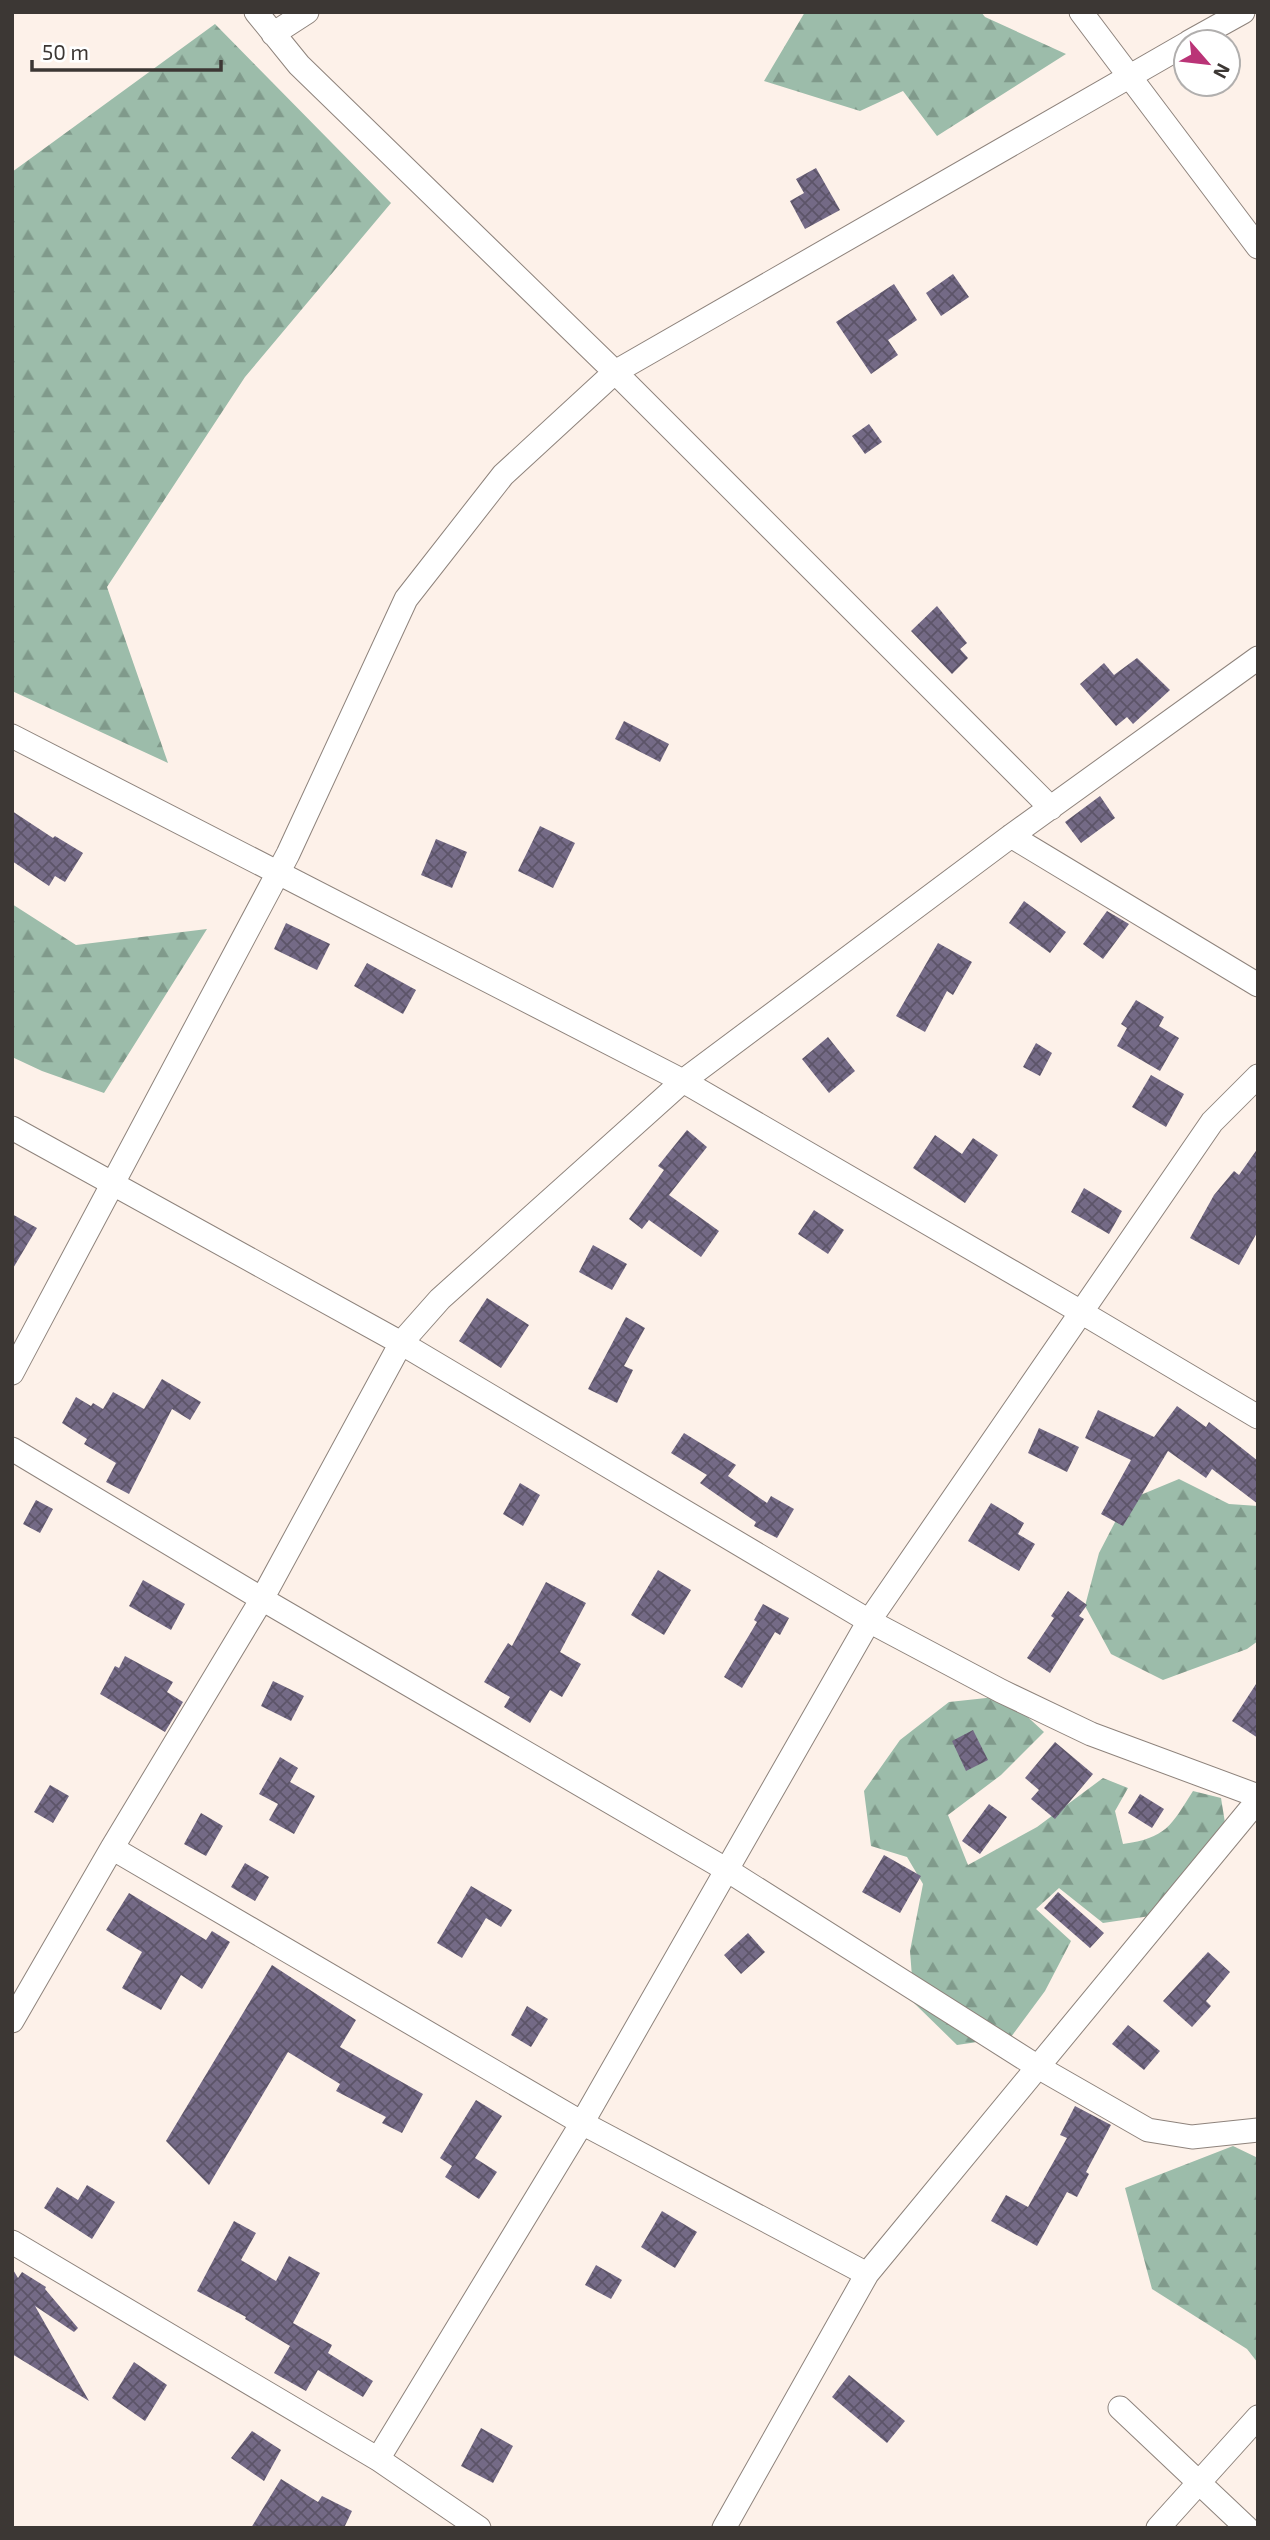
<svg xmlns="http://www.w3.org/2000/svg" width="1270" height="2540" font-family="'Exo 2',sans-serif">
	<style>
		.forest { fill: url(#forest-firs) }
		.building { fill: url(#building-cross-hatch) }
		.lines { fill: none; stroke-linecap: round; stroke-linejoin: round }
		.street-casing { stroke: #8e837c; stroke-width: 25 }
		.street { stroke: #fff; stroke-width: 23 }
	</style>
	<defs>
		<pattern id="forest-firs" width="22" height="20" patternUnits="userSpaceOnUse" patternTransform="scale(1.75)"><rect width="22" height="20" fill="#9cbcaa"/><path d="M5 1l3.5 6h-7zM16 11l3.5 6h-7z" fill="#809a8b"/></pattern>
		<pattern id="building-cross-hatch" width="8" height="8" patternUnits="userSpaceOnUse" patternTransform="scale(1.75)"><rect width="8" height="8" fill="#746a86"/><path d="M0 0l8 8M0 8l8-8" fill="none" stroke="#5c5468"/></pattern>
	</defs>
	<rect width="100%" height="100%" fill="#fdf1e9"/>
	<path class="forest" d="M 805,12 L 981,12 L 985,17 L 1066,54 L 937,136 L 903,91 L 860,111 L 764,81 Z
		M 215,24 L 391,203 L 245,377 L 107,587 L 168,763 L 12,691 L 12,172 Z
		M 12,904 L 76,945 L 207,929 L 104,1093 L 42,1071 L 12,1057 Z
		M 1179,1479 L 1229,1504 L 1258,1506 L 1258,1641 L 1247,1649 L 1163,1680 L 1111,1654 L 1085,1606 L 1099,1553 L 1126,1501 Z
		M 1005,1696 L 1044,1732 L 1001,1775 L 948,1815 L 968,1865 L 1037,1827 L 1103,1778 L 1128,1788 L 1115,1811 L 1123,1844 C 1166,1838 1171,1826 1193,1791 L 1221,1798 L 1226,1829 L 1157,1915 L 1103,1923 L 1059,1888 L 1036,1909 L 1071,1941 L 1045,1991 L 1011,2037 L 957,2045 L 914,2003 L 910,1951 L 923,1884 L 907,1857 L 871,1846 L 864,1791 L 900,1740 L 949,1702 Z
		M 1233,2146 L 1258,2158 L 1258,2363 L 1247,2349 L 1152,2289 L 1125,2188 Z"/>
	<path class="building" d="M 816,168 L 840,210 L 805,229 L 790,201 L 804,193 L 796,179 Z
		M 953,274 L 969,297 L 941,316 L 926,293 Z
		M 894,284 L 917,320 L 888,340 L 898,355 L 871,374 L 836,322 Z
		M 869,424 L 882,442 L 865,454 L 852,436 Z
		M 937,606 L 967,643 L 960,649 L 968,658 L 952,674 L 911,631 Z
		M 1137,658 L 1170,690 L 1133,724 L 1127,717 L 1116,726 L 1080,684 L 1104,663 L 1114,675 Z
		M 624,721 L 669,744 L 660,762 L 615,739 Z
		M 1100,796 L 1115,818 L 1081,843 L 1065,822 Z
		M 12,811 L 53,838 L 55,836 L 83,853 L 65,882 L 55,876 L 49,886 L 12,861 Z
		M 540,826 L 575,843 L 553,888 L 518,871 Z
		M 436,839 L 467,852 L 452,888 L 421,875 Z
		M 1024,901 L 1066,932 L 1050,953 L 1009,923 Z
		M 1107,911 L 1129,924 L 1103,959 L 1083,944 Z
		M 286,923 L 330,944 L 317,970 L 274,949 Z
		M 938,943 L 972,962 L 953,995 L 947,991 L 925,1032 L 896,1016 Z
		M 367,963 L 416,990 L 403,1014 L 354,986 Z
		M 1136,1000 L 1164,1017 L 1159,1026 L 1179,1038 L 1160,1071 L 1117,1046 L 1127,1028 L 1121,1024 Z
		M 828,1037 L 855,1071 L 829,1093 L 802,1059 Z
		M 1036,1043 L 1052,1053 L 1040,1076 L 1023,1067 Z
		M 1151,1075 L 1184,1094 L 1166,1127 L 1132,1107 Z
		M 687,1130 L 707,1147 L 669,1195 L 719,1231 L 701,1257 L 649,1220 L 642,1229 L 629,1219 L 664,1170 L 658,1166 Z
		M 935,1135 L 962,1154 L 973,1138 L 998,1155 L 965,1203 L 913,1168 Z
		M 1258,1148 L 1258,1231 L 1239,1265 L 1190,1238 L 1214,1195 L 1234,1171 L 1239,1175 Z
		M 1084,1188 L 1122,1211 L 1109,1234 L 1071,1212 Z
		M 814,1210 L 844,1230 L 828,1254 L 798,1234 Z
		M 12,1214 L 37,1228 L 12,1270 Z
		M 593,1245 L 627,1264 L 612,1290 L 579,1272 Z
		M 487,1298 L 529,1325 L 501,1368 L 459,1341 Z
		M 626,1317 L 645,1328 L 624,1366 L 633,1370 L 617,1403 L 588,1389 Z
		M 162,1379 L 201,1402 L 190,1420 L 172,1409 L 129,1494 L 106,1482 L 116,1463 L 84,1444 L 87,1439 L 62,1423 L 76,1397 L 91,1406 L 93,1403 L 103,1409 L 113,1392 L 144,1409 Z
		M 1177,1406 L 1206,1427 L 1209,1422 L 1258,1461 L 1258,1504 L 1212,1469 L 1206,1478 L 1168,1451 L 1123,1526 L 1101,1514 L 1131,1460 L 1085,1438 L 1098,1410 L 1154,1437 Z
		M 1039,1428 L 1079,1447 L 1067,1472 L 1028,1453 Z
		M 684,1433 L 736,1465 L 728,1476 L 767,1503 L 771,1496 L 794,1509 L 777,1538 L 754,1526 L 756,1522 L 700,1483 L 707,1475 L 671,1453 Z
		M 520,1483 L 540,1495 L 523,1526 L 503,1514 Z
		M 36,1500 L 53,1509 L 40,1533 L 23,1524 Z
		M 991,1503 L 1024,1523 L 1018,1534 L 1035,1544 L 1019,1571 L 968,1541 Z
		M 658,1570 L 691,1590 L 664,1635 L 631,1615 Z
		M 143,1580 L 185,1604 L 171,1630 L 129,1606 Z
		M 546,1582 L 586,1603 L 560,1652 L 581,1664 L 562,1697 L 550,1690 L 530,1723 L 504,1707 L 510,1697 L 484,1682 L 508,1643 L 512,1646 Z
		M 1068,1591 L 1087,1605 L 1079,1616 L 1084,1619 L 1050,1673 L 1027,1658 L 1054,1618 L 1051,1616 Z
		M 763,1604 L 789,1618 L 780,1635 L 775,1632 L 742,1688 L 724,1677 L 757,1622 L 754,1620 Z
		M 125,1656 L 173,1682 L 167,1692 L 183,1702 L 165,1732 L 100,1694 L 115,1666 L 119,1668 Z
		M 273,1681 L 304,1696 L 291,1721 L 261,1706 Z
		M 1258,1681 L 1258,1738 L 1232,1721 Z
		M 973,1730 L 988,1760 L 966,1771 L 952,1741 Z
		M 1055,1742 L 1093,1774 L 1055,1819 L 1031,1799 L 1039,1790 L 1025,1778 Z
		M 280,1757 L 298,1768 L 290,1782 L 315,1796 L 294,1834 L 269,1820 L 278,1804 L 259,1794 Z
		M 50,1785 L 69,1796 L 53,1823 L 34,1812 Z
		M 1140,1794 L 1164,1809 L 1152,1828 L 1128,1813 Z
		M 989,1804 L 1007,1817 L 980,1854 L 962,1841 Z
		M 201,1813 L 223,1826 L 206,1856 L 184,1844 Z
		M 884,1855 L 921,1876 L 900,1913 L 862,1892 Z
		M 245,1863 L 269,1877 L 255,1901 L 231,1887 Z
		M 471,1886 L 512,1910 L 501,1927 L 486,1918 L 462,1958 L 437,1943 Z
		M 1058,1892 L 1104,1933 L 1090,1948 L 1044,1908 Z
		M 129,1893 L 206,1940 L 212,1931 L 230,1942 L 202,1989 L 181,1975 L 161,2010 L 122,1988 L 142,1952 L 106,1930 Z
		M 748,1933 L 765,1952 L 741,1974 L 724,1955 Z
		M 1208,1952 L 1230,1972 L 1206,2001 L 1211,2006 L 1192,2027 L 1163,2001 Z
		M 272,1965 L 356,2020 L 340,2047 L 423,2094 L 402,2133 L 382,2123 L 386,2117 L 336,2091 L 340,2084 L 288,2052 L 209,2185 L 166,2141 Z
		M 527,2006 L 548,2019 L 531,2047 L 511,2035 Z
		M 1128,2025 L 1160,2051 L 1144,2070 L 1112,2044 Z
		M 476,2100 L 502,2116 L 475,2158 L 497,2172 L 479,2199 L 445,2177 L 452,2166 L 440,2158 Z
		M 1075,2106 L 1111,2125 L 1086,2172 L 1089,2174 L 1077,2197 L 1067,2192 L 1037,2246 L 991,2221 L 1006,2195 L 1028,2207 L 1067,2138 L 1060,2135 Z
		M 87,2185 L 115,2202 L 92,2239 L 44,2208 L 57,2187 L 78,2200 Z
		M 662,2211 L 697,2232 L 675,2268 L 641,2247 Z
		M 234,2221 L 256,2233 L 241,2260 L 276,2281 L 289,2256 L 320,2273 L 293,2323 L 332,2345 L 328,2353 L 373,2381 L 363,2397 L 318,2370 L 306,2391 L 274,2373 L 290,2346 L 245,2319 L 246,2317 L 197,2291 Z
		M 596,2265 L 622,2280 L 611,2299 L 585,2285 Z
		M 12,2268 L 18,2278 L 22,2272 L 46,2287 L 45,2289 L 78,2328 L 74,2332 L 35,2306 L 89,2401 L 12,2354 Z
		M 134,2362 L 167,2385 L 145,2421 L 112,2398 Z
		M 849,2375 L 905,2421 L 887,2443 L 832,2397 Z
		M 481,2428 L 513,2446 L 493,2483 L 461,2466 Z
		M 252,2431 L 281,2450 L 264,2481 L 231,2458 Z
		M 281,2479 L 318,2502 L 322,2496 L 352,2511 L 344,2528 L 251,2528 Z"/>
	<g class="lines">
		<g class="street-casing">
			<path id="street" d="M 256,12 L 299,65 L 615,372 L 1051,808
				M 1081,12 L 1258,247
				M 273,34 L 307,12
				M 1189,42 L 1243,12
				M 12,736 L 683,1081 L 1081,1312 L 1258,1417
				M 1011,836 L 1258,985
				M 12,1128 L 401,1343 L 869,1621 L 1001,1691 L 1091,1734 L 1258,1796
				M 12,1373 L 288,854 L 406,599 L 503,475 L 615,372 L 1186,44
				M 12,1449 L 262,1599 L 727,1870 L 1038,2067 L 1148,2130 L 1192,2137 L 1258,2130
				M 112,1848 L 582,2123 L 867,2274
				M 12,2021 L 112,1848 L 262,1599 L 401,1343 L 440,1299 L 683,1081 L 1011,836 L 1258,658
				M 12,2242 L 378,2459 L 479,2528
				M 1120,2408 L 1247,2528
				M 378,2459 L 582,2123 L 869,1621 L 1212,1122 L 1258,1076
				M 724,2528 L 867,2274 L 1258,1800
				M 1158,2528 L 1258,2417"/>
		</g>
		<use href="#street" class="street"/>
	</g>
	<rect width="1270" height="2540" fill="none" stroke="#3c3734" stroke-width="28"/>
	<g transform="translate(1207 63) rotate(118)"><circle r="33" fill="#ffffff" stroke="#b1afae" stroke-width="2"/>
	<path d="M0-5L12 26L0 18L-12 26Z" fill="#ba3477"/>
	<text y="-10" font-size="19" font-weight="bold" text-anchor="middle" fill="#3c3734">N</text>
	</g>
	<path d="M32 60v10h189v-10" fill="none" stroke="#3c3734" stroke-width="3.5"/>
	<text x="42" y="60" font-size="21" fill="#3c3734" stroke="#ffffff" stroke-width="5" paint-order="stroke">50 m</text>
</svg>
